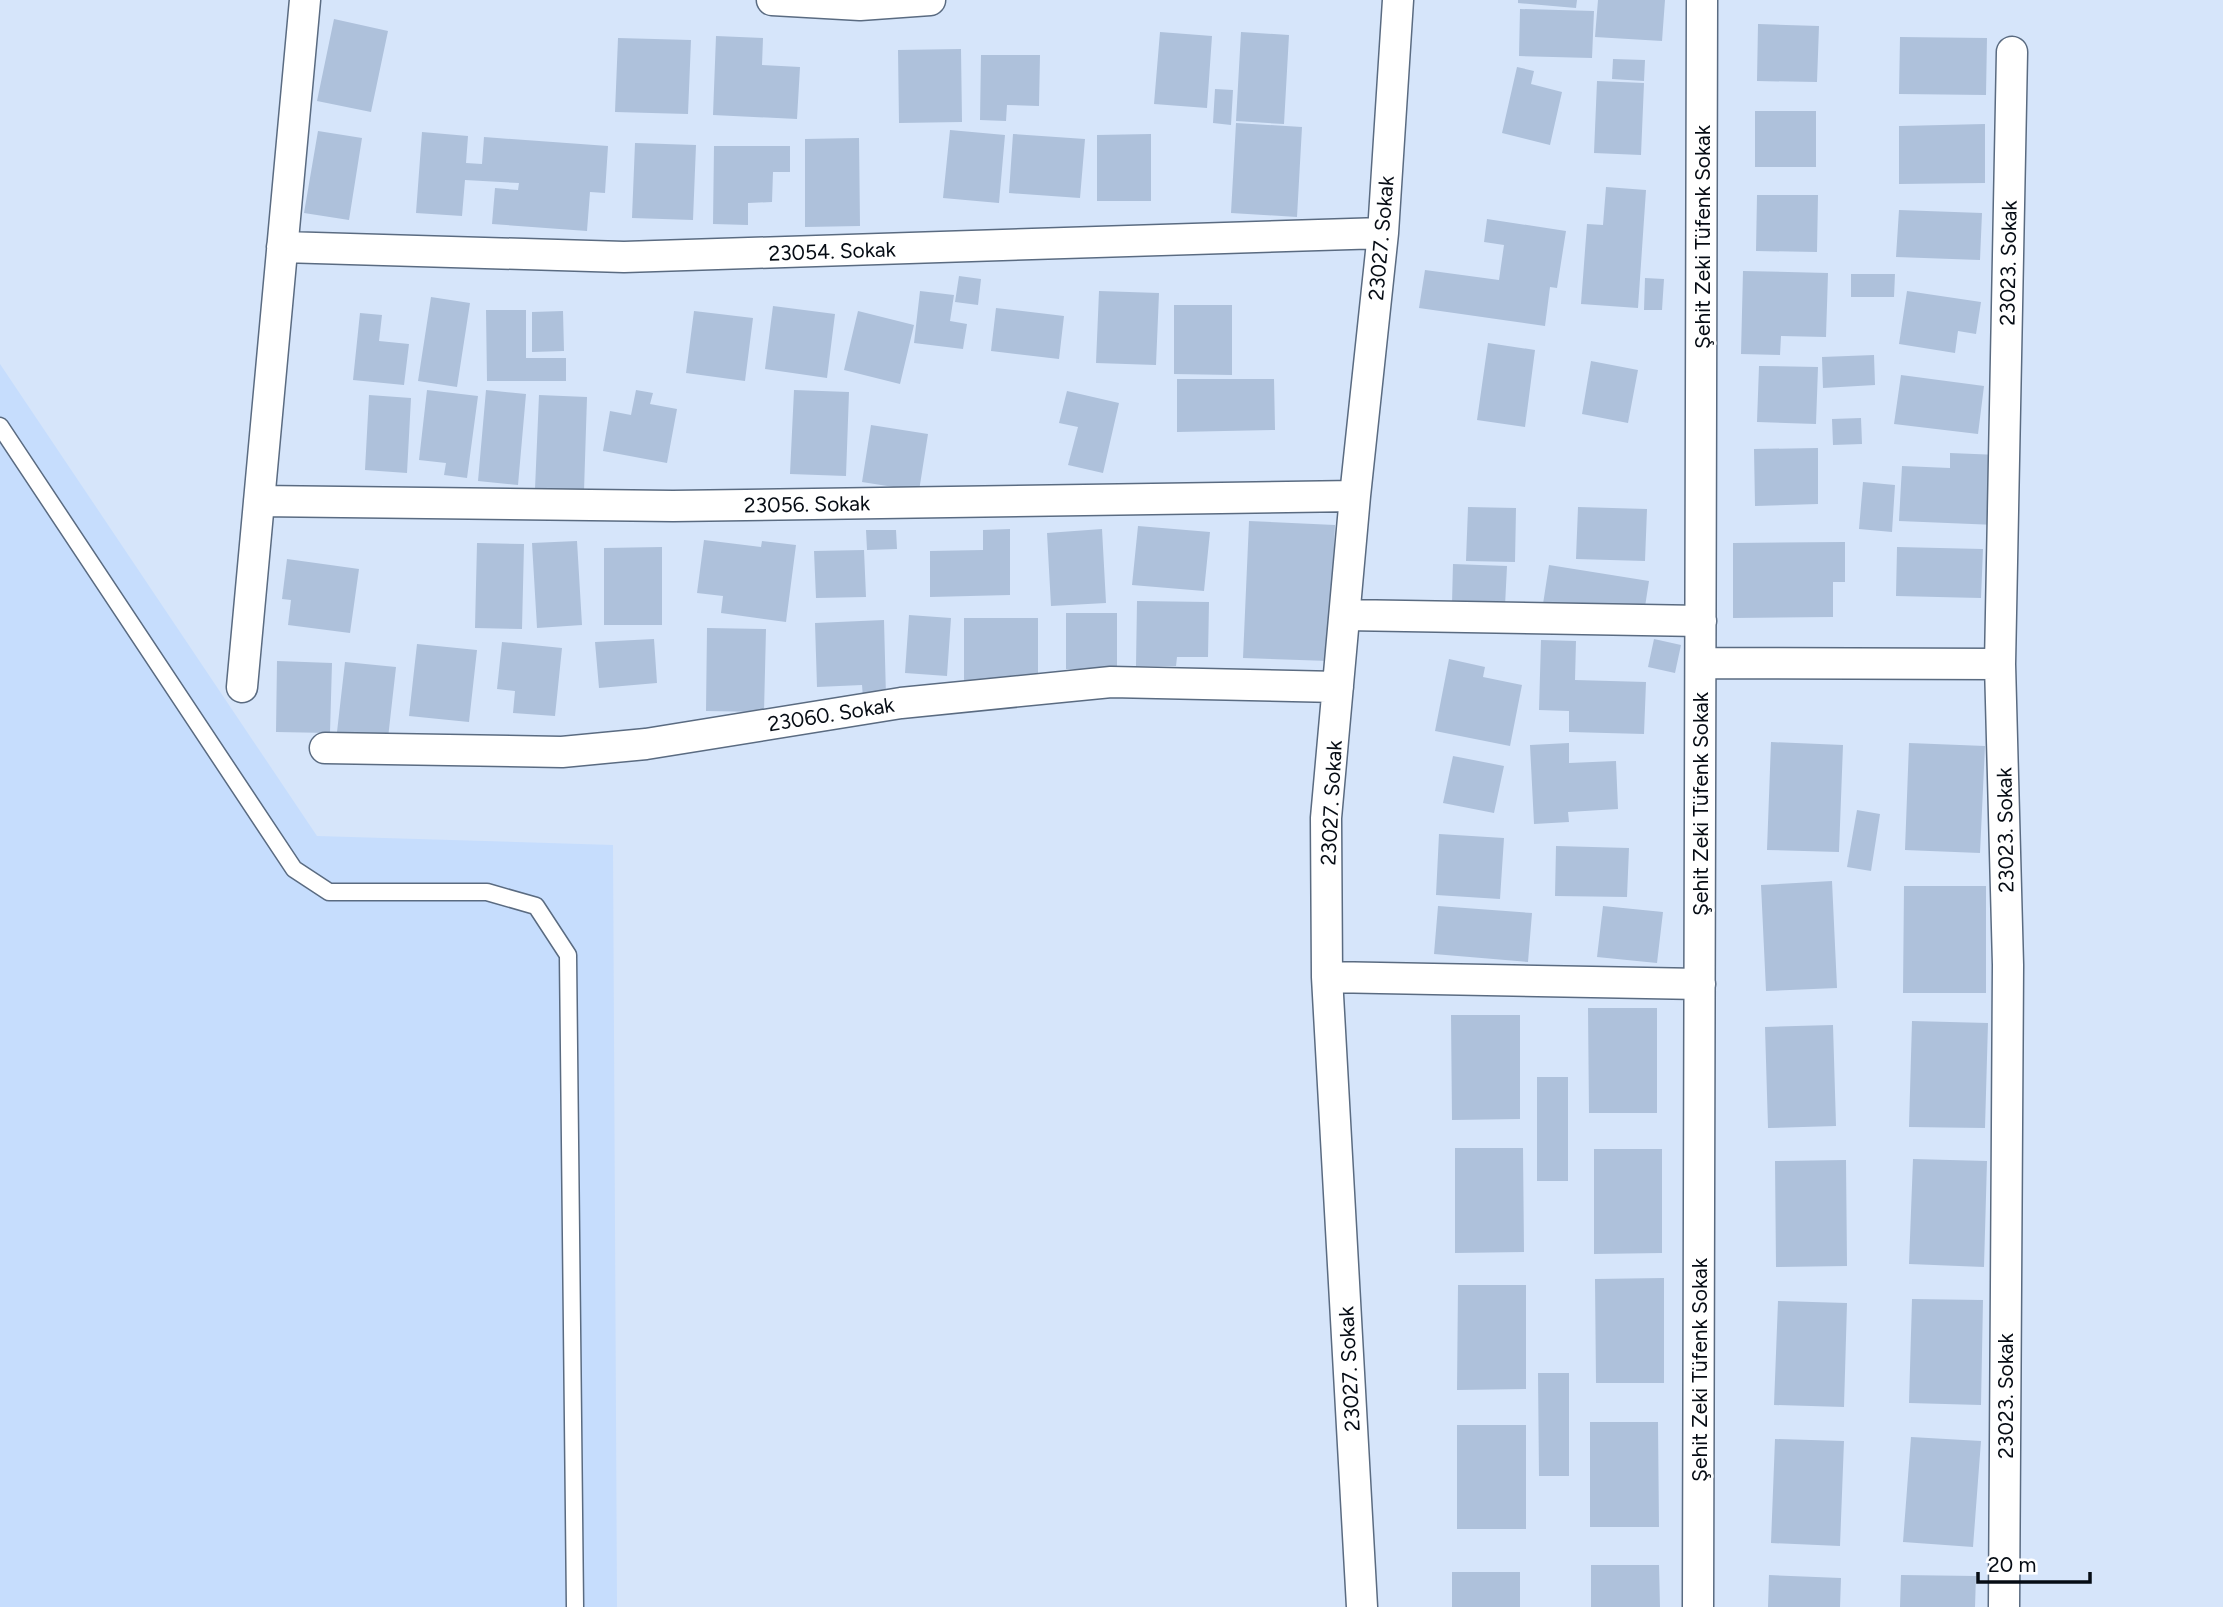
<svg xmlns="http://www.w3.org/2000/svg" width="2223" height="1607" font-family="Figtree,sans-serif">
	<style>
		.built { fill: #c6ddfd }
		.building { fill: #aec1db }
		.lines { fill: none; stroke-linecap: round; stroke-linejoin: round }
		.lane-casing { stroke: #5a6b81; stroke-width: 19 }
		.street-casing { stroke: #5a6b81; stroke-width: 33 }
		.lane { stroke: #fff; stroke-width: 16 }
		.street { stroke: #fff; stroke-width: 30 }
		.labels { text-anchor: middle; dominant-baseline: central; stroke-width: 5; stroke-linejoin: round; paint-order: stroke }
		.street-label { font-size: 21px; fill: #060c14; stroke: #fff }
	</style>
	<rect width="100%" height="100%" fill="#d6e5fa"/>
	<path class="built" d="M 0,364 L 317,836 L 613,845 L 617,1607 L 0,1607 Z"/>
	<path class="building" d="M 1518,0 L 1577,0 L 1576,8 L 1518,3 Z
		M 1598,0 L 1665,0 L 1662,41 L 1595,37 Z
		M 1520,9 L 1594,11 L 1592,58 L 1519,56 Z
		M 334,19 L 388,31 L 371,112 L 317,101 Z
		M 1758,24 L 1819,26 L 1817,82 L 1757,81 Z
		M 1160,32 L 1212,36 L 1207,108 L 1154,104 Z
		M 1241,32 L 1289,35 L 1284,124 L 1236,121 Z
		M 716,36 L 763,38 L 762,65 L 800,67 L 797,119 L 713,115 Z
		M 1900,37 L 1987,38 L 1986,95 L 1899,94 Z
		M 618,38 L 691,40 L 688,114 L 615,112 Z
		M 961,49 L 962,122 L 899,123 L 898,50 Z
		M 981,55 L 1040,55 L 1039,106 L 1007,105 L 1006,121 L 980,120 Z
		M 1613,59 L 1645,60 L 1644,81 L 1612,79 Z
		M 1517,67 L 1534,71 L 1531,84 L 1562,92 L 1550,145 L 1502,133 Z
		M 1597,81 L 1644,83 L 1641,155 L 1594,153 Z
		M 1215,89 L 1233,90 L 1231,125 L 1213,123 Z
		M 1755,111 L 1816,111 L 1816,167 L 1755,167 Z
		M 1236,123 L 1302,127 L 1297,217 L 1231,213 Z
		M 1985,124 L 1985,183 L 1899,184 L 1899,126 Z
		M 950,130 L 1005,135 L 999,203 L 943,198 Z
		M 318,131 L 362,138 L 349,220 L 304,213 Z
		M 422,132 L 468,136 L 466,163 L 482,164 L 484,137 L 608,146 L 605,193 L 590,192 L 587,231 L 492,224 L 495,188 L 518,190 L 519,183 L 465,180 L 462,216 L 416,213 Z
		M 1013,134 L 1085,139 L 1080,198 L 1009,193 Z
		M 1151,134 L 1151,201 L 1097,201 L 1097,135 Z
		M 859,138 L 860,226 L 805,227 L 805,139 Z
		M 635,143 L 696,145 L 693,220 L 632,218 Z
		M 714,146 L 790,146 L 790,172 L 773,172 L 772,202 L 748,203 L 748,225 L 713,224 Z
		M 1606,187 L 1646,190 L 1638,308 L 1581,304 L 1587,224 L 1603,225 Z
		M 1757,195 L 1818,195 L 1817,252 L 1756,251 Z
		M 1899,210 L 1982,213 L 1980,260 L 1896,257 Z
		M 1487,219 L 1566,231 L 1557,288 L 1550,287 L 1545,326 L 1419,308 L 1425,270 L 1499,280 L 1504,245 L 1484,242 Z
		M 1743,271 L 1828,273 L 1826,337 L 1781,336 L 1780,355 L 1741,354 Z
		M 1851,274 L 1895,274 L 1894,297 L 1851,297 Z
		M 959,276 L 981,279 L 978,305 L 955,302 Z
		M 1645,278 L 1664,279 L 1662,310 L 1644,310 Z
		M 920,291 L 954,295 L 950,321 L 967,324 L 963,349 L 914,343 Z
		M 1099,291 L 1159,293 L 1156,365 L 1096,363 Z
		M 1907,291 L 1981,302 L 1976,334 L 1958,331 L 1955,353 L 1899,344 Z
		M 431,297 L 470,303 L 457,387 L 418,381 Z
		M 1174,305 L 1232,305 L 1232,375 L 1174,374 Z
		M 773,306 L 835,314 L 827,378 L 765,369 Z
		M 996,308 L 1064,316 L 1059,359 L 991,351 Z
		M 486,310 L 526,310 L 526,358 L 566,358 L 566,381 L 487,381 Z
		M 563,311 L 564,351 L 532,352 L 532,312 Z
		M 694,311 L 753,318 L 745,381 L 686,373 Z
		M 858,311 L 914,325 L 900,384 L 844,370 Z
		M 360,313 L 382,315 L 379,341 L 409,344 L 404,385 L 353,380 Z
		M 1488,343 L 1535,350 L 1525,427 L 1477,420 Z
		M 1874,355 L 1875,385 L 1823,388 L 1822,357 Z
		M 1591,361 L 1638,370 L 1628,423 L 1582,414 Z
		M 1759,366 L 1818,367 L 1816,424 L 1757,422 Z
		M 1901,375 L 1984,386 L 1978,434 L 1894,424 Z
		M 1177,379 L 1274,379 L 1275,430 L 1177,432 Z
		M 427,390 L 478,396 L 467,478 L 444,475 L 446,463 L 419,460 Z
		M 486,390 L 526,394 L 518,485 L 478,481 Z
		M 636,390 L 653,393 L 650,404 L 677,409 L 667,463 L 603,451 L 610,411 L 631,415 Z
		M 794,390 L 849,392 L 846,476 L 790,474 Z
		M 1067,391 L 1119,403 L 1103,473 L 1068,465 L 1078,427 L 1059,423 Z
		M 369,395 L 411,398 L 407,473 L 365,470 Z
		M 539,395 L 587,397 L 584,491 L 535,489 Z
		M 1861,418 L 1862,444 L 1833,445 L 1832,419 Z
		M 871,425 L 928,434 L 919,491 L 862,482 Z
		M 1818,448 L 1818,504 L 1755,506 L 1754,449 Z
		M 1950,453 L 1999,455 L 1996,525 L 1899,521 L 1902,466 L 1950,468 Z
		M 1863,482 L 1895,485 L 1892,532 L 1859,529 Z
		M 1468,507 L 1516,508 L 1515,562 L 1466,561 Z
		M 1578,507 L 1647,509 L 1645,561 L 1576,559 Z
		M 1249,521 L 1335,525 L 1329,661 L 1243,658 Z
		M 1138,526 L 1210,532 L 1204,591 L 1132,585 Z
		M 1010,529 L 1010,595 L 930,597 L 930,551 L 983,550 L 983,530 Z
		M 1102,529 L 1106,603 L 1051,606 L 1047,533 Z
		M 866,530 L 896,530 L 897,549 L 867,550 Z
		M 704,540 L 761,547 L 762,541 L 796,545 L 786,622 L 721,613 L 723,596 L 697,593 Z
		M 577,541 L 582,625 L 537,628 L 532,543 Z
		M 1845,542 L 1845,582 L 1833,582 L 1833,617 L 1733,618 L 1733,543 Z
		M 477,543 L 524,544 L 522,629 L 475,628 Z
		M 662,547 L 662,625 L 604,625 L 604,548 Z
		M 1897,547 L 1983,549 L 1981,598 L 1896,596 Z
		M 864,550 L 866,597 L 816,598 L 814,551 Z
		M 287,559 L 359,569 L 350,633 L 288,625 L 291,600 L 282,599 Z
		M 1453,564 L 1507,566 L 1505,606 L 1452,604 Z
		M 1549,565 L 1649,581 L 1644,613 L 1543,604 Z
		M 1137,601 L 1209,602 L 1208,657 L 1177,657 L 1176,666 L 1136,666 Z
		M 1066,613 L 1117,613 L 1117,669 L 1066,669 Z
		M 909,615 L 951,618 L 947,676 L 905,673 Z
		M 964,618 L 1038,618 L 1038,688 L 964,689 Z
		M 884,620 L 886,697 L 863,698 L 862,685 L 817,687 L 815,623 Z
		M 707,628 L 766,629 L 764,712 L 706,711 Z
		M 654,639 L 657,683 L 599,688 L 595,642 Z
		M 1654,639 L 1681,645 L 1675,673 L 1648,667 Z
		M 1541,640 L 1576,641 L 1575,680 L 1646,682 L 1644,734 L 1569,732 L 1569,711 L 1539,710 Z
		M 502,642 L 562,648 L 555,716 L 513,713 L 515,691 L 497,689 Z
		M 417,644 L 477,650 L 469,722 L 409,716 Z
		M 1449,659 L 1485,667 L 1483,677 L 1522,685 L 1510,746 L 1435,731 Z
		M 277,661 L 332,663 L 330,733 L 276,732 Z
		M 345,662 L 396,667 L 388,738 L 337,732 Z
		M 1771,742 L 1843,745 L 1839,852 L 1767,850 Z
		M 1569,743 L 1569,763 L 1616,761 L 1618,809 L 1568,812 L 1569,822 L 1534,824 L 1530,745 Z
		M 1909,743 L 1985,746 L 1980,853 L 1905,850 Z
		M 1453,756 L 1504,766 L 1494,813 L 1443,803 Z
		M 1857,810 L 1880,814 L 1871,871 L 1847,867 Z
		M 1439,834 L 1504,838 L 1500,899 L 1436,895 Z
		M 1556,846 L 1629,848 L 1627,897 L 1555,896 Z
		M 1832,881 L 1837,988 L 1766,991 L 1761,885 Z
		M 1904,886 L 1986,886 L 1986,993 L 1903,993 Z
		M 1438,906 L 1532,913 L 1528,962 L 1434,954 Z
		M 1603,906 L 1663,912 L 1657,963 L 1597,957 Z
		M 1588,1008 L 1657,1008 L 1657,1113 L 1589,1113 Z
		M 1451,1015 L 1520,1015 L 1520,1119 L 1452,1120 Z
		M 1912,1021 L 1988,1023 L 1985,1128 L 1909,1127 Z
		M 1833,1025 L 1836,1126 L 1768,1128 L 1765,1027 Z
		M 1537,1077 L 1568,1077 L 1568,1181 L 1537,1181 Z
		M 1455,1148 L 1523,1148 L 1524,1252 L 1455,1253 Z
		M 1594,1149 L 1662,1149 L 1662,1253 L 1594,1254 Z
		M 1913,1159 L 1987,1161 L 1984,1267 L 1909,1264 Z
		M 1846,1160 L 1847,1266 L 1776,1267 L 1775,1161 Z
		M 1664,1278 L 1664,1383 L 1596,1383 L 1595,1279 Z
		M 1458,1285 L 1526,1285 L 1526,1389 L 1457,1390 Z
		M 1912,1299 L 1983,1300 L 1981,1405 L 1909,1403 Z
		M 1778,1301 L 1847,1303 L 1844,1407 L 1774,1405 Z
		M 1538,1373 L 1569,1373 L 1569,1476 L 1539,1476 Z
		M 1590,1422 L 1658,1422 L 1659,1527 L 1590,1527 Z
		M 1457,1425 L 1526,1425 L 1526,1529 L 1457,1529 Z
		M 1911,1437 L 1981,1441 L 1973,1547 L 1903,1542 Z
		M 1775,1439 L 1844,1441 L 1840,1546 L 1771,1543 Z
		M 1591,1565 L 1659,1565 L 1660,1607 L 1591,1607 Z
		M 1452,1572 L 1520,1572 L 1520,1607 L 1452,1607 Z
		M 1769,1575 L 1841,1578 L 1840,1607 L 1768,1607 Z
		M 1901,1575 L 1976,1576 L 1975,1607 L 1900,1607 Z"/>
	<g class="lines">
		<g class="lane-casing">
			<path id="lane" d="M 0,426 L 294,869 L 329,892 L 487,892 L 536,906 L 568,955 L 575,1607"/>
		</g>
		<g class="street-casing">
			<path id="street" d="M 772,0 L 860,5 L 930,0
				M 282,247 L 624,257 L 1383,233
				M 259,501 L 673,506 L 1355,496
				M 1345,615 L 1701,621
				M 1701,663 L 2000,664
				M 242,687 L 305,0
				M 325,748 L 562,752 L 646,744 L 901,703 L 1111,682 L 1338,687
				M 1327,977 L 1700,984
				M 1362,1607 L 1327,977 L 1326,818 L 1355,496 L 1383,233 L 1398,0
				M 1698,1607 L 1702,0
				M 2004,1607 L 2008,965 L 2000,664 L 2012,52"/>
		</g>
		<use href="#lane" class="lane"/>
		<use href="#street" class="street"/>
	</g>
	<g class="labels">
		<g class="street-label">
			<text transform="translate(1702 237) rotate(-90)">Şehit Zeki Tüfenk Sokak</text>
			<text transform="translate(1381 238) rotate(-85)">23027. Sokak</text>
			<text transform="translate(832 251) rotate(-2)">23054. Sokak</text>
			<text transform="translate(2008 263) rotate(-89)">23023. Sokak</text>
			<text transform="translate(807 504) rotate(-1)">23056. Sokak</text>
			<text transform="translate(831 714) rotate(-9)">23060. Sokak</text>
			<text transform="translate(1331 803) rotate(-87)">23027. Sokak</text>
			<text transform="translate(1700 804) rotate(-90)">Şehit Zeki Tüfenk Sokak</text>
			<text transform="translate(2005 830) rotate(-91)">23023. Sokak</text>
			<text transform="translate(1349 1369) rotate(-93)">23027. Sokak</text>
			<text transform="translate(1699 1370) rotate(-90)">Şehit Zeki Tüfenk Sokak</text>
			<text transform="translate(2005 1396) rotate(-90)">23023. Sokak</text>
		</g>
	</g>
	<path d="M1978 1572v10h112v-10" fill="none" stroke="#060c14" stroke-width="3.5"/>
	<text x="1988" y="1572" font-size="21" fill="#060c14" stroke="#ffffff" stroke-width="5" paint-order="stroke">20 m</text>
</svg>
